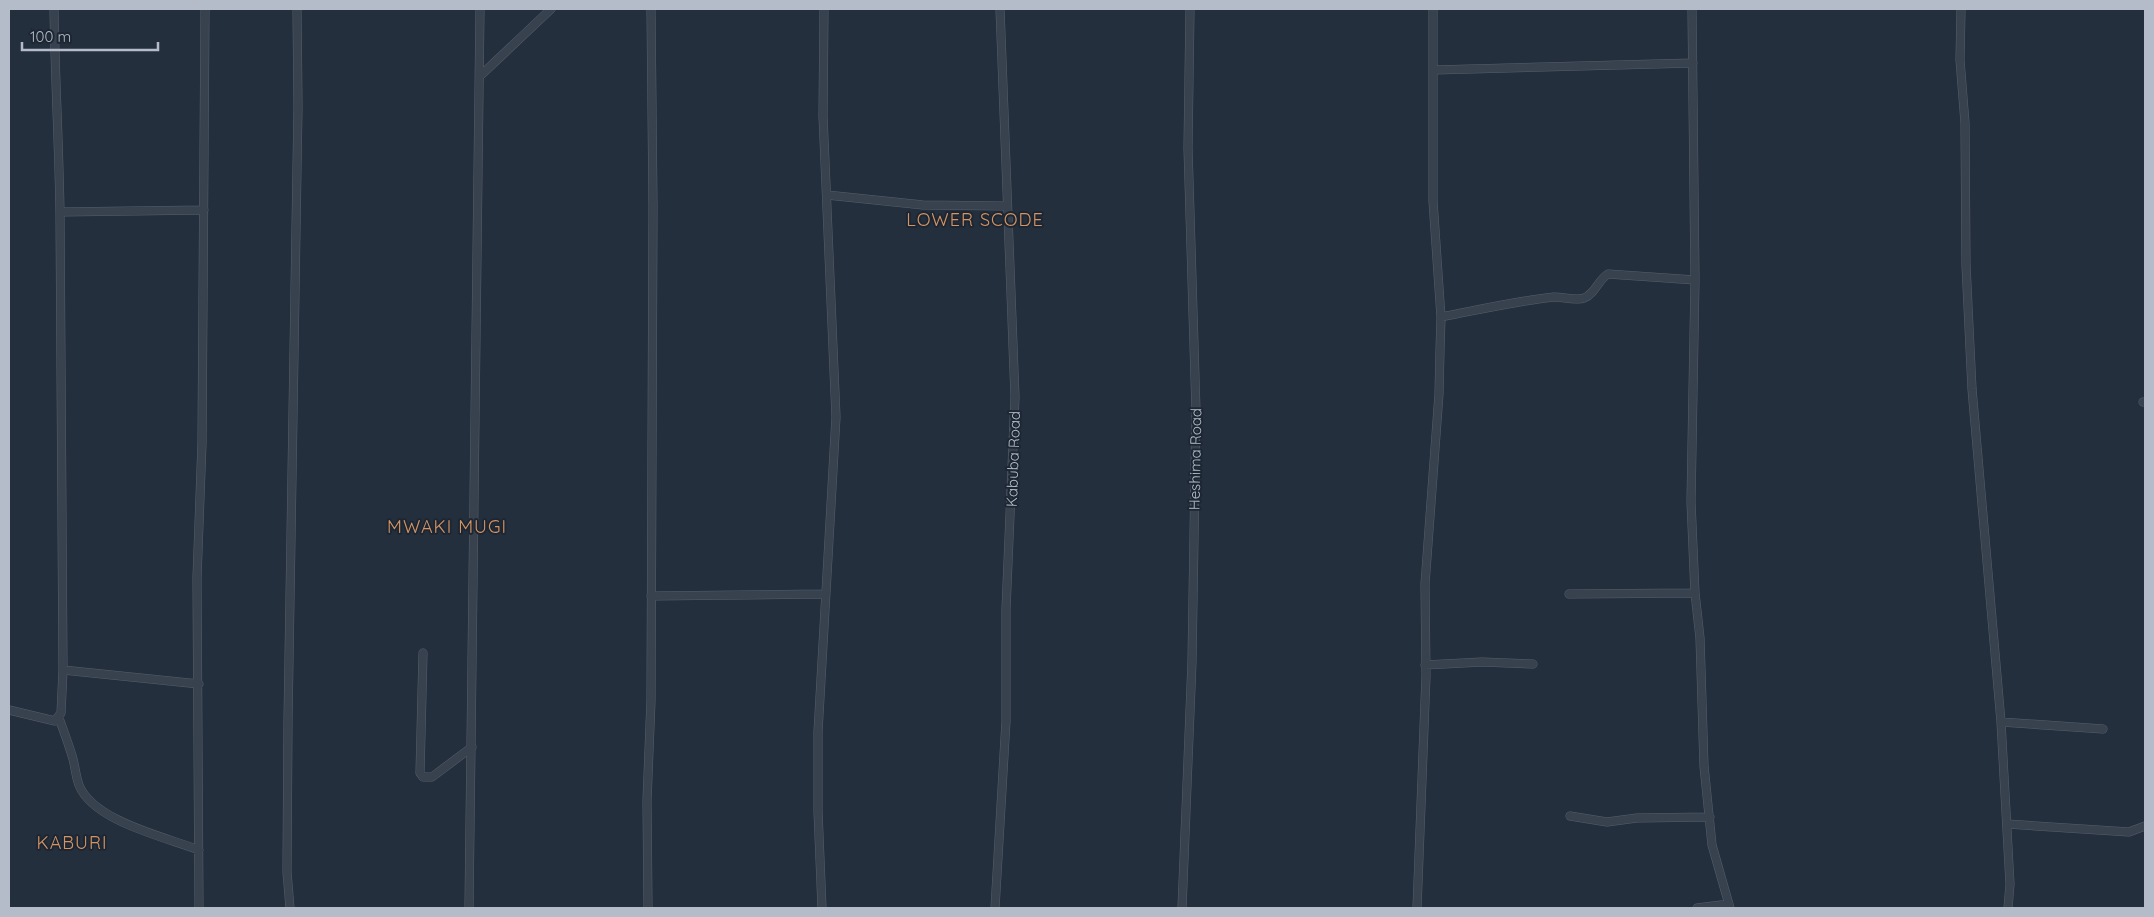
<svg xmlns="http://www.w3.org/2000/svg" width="2154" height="917" font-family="Quicksand,sans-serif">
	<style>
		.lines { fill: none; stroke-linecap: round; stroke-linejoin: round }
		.street-casing { stroke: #565f6c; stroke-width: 9 }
		.street { stroke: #38414e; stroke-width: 8 }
		.labels { text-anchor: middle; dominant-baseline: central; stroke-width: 4; stroke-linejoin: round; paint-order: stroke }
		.street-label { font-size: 15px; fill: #b4bcc9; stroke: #1d2633 }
		.quarter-label { font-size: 18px; letter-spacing: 1px; fill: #d59563; stroke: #1d2633 }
	</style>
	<rect width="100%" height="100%" fill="#242f3e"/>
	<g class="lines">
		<g class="street-casing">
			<path id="street" d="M 54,9 C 55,77 59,145 60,213 C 61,365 61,517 63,670
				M 1692,9 L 1695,280 L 1691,502 L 1695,593 L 1700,638 L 1704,766 L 1712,845 L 1730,908
				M 1961,9 L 1960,60 L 1965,123 L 1966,265 L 1972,389 L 2001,722 L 2010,884 L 2008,908
				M 1434,70 L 1693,63
				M 480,76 L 551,9
				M 827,195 L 923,205 L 1006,206
				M 60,212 L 204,210
				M 1441,317 C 1478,310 1516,301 1554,297 C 1563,297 1577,301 1584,298 C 1595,294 1598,280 1608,274 L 1695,280
				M 2143,402 L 2145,402
				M 1569,594 L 1695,593
				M 651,596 L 824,594
				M 423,653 L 420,773 L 423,777 L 432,777 L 472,747
				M 1425,665 L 1482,662 L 1533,664
				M 9,710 L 55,721 L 61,713 L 63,670 L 199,684
				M 59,718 C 64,732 69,745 73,759 C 75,767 76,777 79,785 C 93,821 165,837 199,850
				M 2001,722 L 2103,729
				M 1570,816 L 1607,822 L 1637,818 L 1710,817
				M 2007,824 L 2129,832 L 2145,826
				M 199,908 L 197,578 L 202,443 L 205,9
				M 290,908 L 287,872 L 288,721 L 298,107 L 297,9
				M 469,908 L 480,9
				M 648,908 L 647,801 L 651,700 L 653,207 L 651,9
				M 822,908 L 818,811 L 818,732 L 836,417 L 823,116 L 824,9
				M 995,908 L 1006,721 L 1006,609 L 1015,397 L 1000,9
				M 1182,908 L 1192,662 L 1196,411 L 1188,148 L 1190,9
				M 1417,908 L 1426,676 L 1425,584 L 1439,394 L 1440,350 L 1441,317 L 1433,201 L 1433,9
				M 1697,908 L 1729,904"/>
		</g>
		<use href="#street" class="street"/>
	</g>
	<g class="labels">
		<g class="street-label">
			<text transform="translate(1013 459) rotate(-88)">Kabuba Road</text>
			<text transform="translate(1195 459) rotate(-89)">Heshima Road</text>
		</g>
		<g class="quarter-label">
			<text x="975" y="219">LOWER SCODE</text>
			<text x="447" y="526">MWAKI MUGI</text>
			<text x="72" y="842">KABURI</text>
		</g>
	</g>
	<rect width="2154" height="917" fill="none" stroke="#b4bcc9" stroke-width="20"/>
	<path d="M22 42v8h136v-8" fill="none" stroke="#b4bcc9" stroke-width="2.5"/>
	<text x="30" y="42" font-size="15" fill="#b4bcc9" stroke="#1d2633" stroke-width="4" paint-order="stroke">100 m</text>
</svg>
